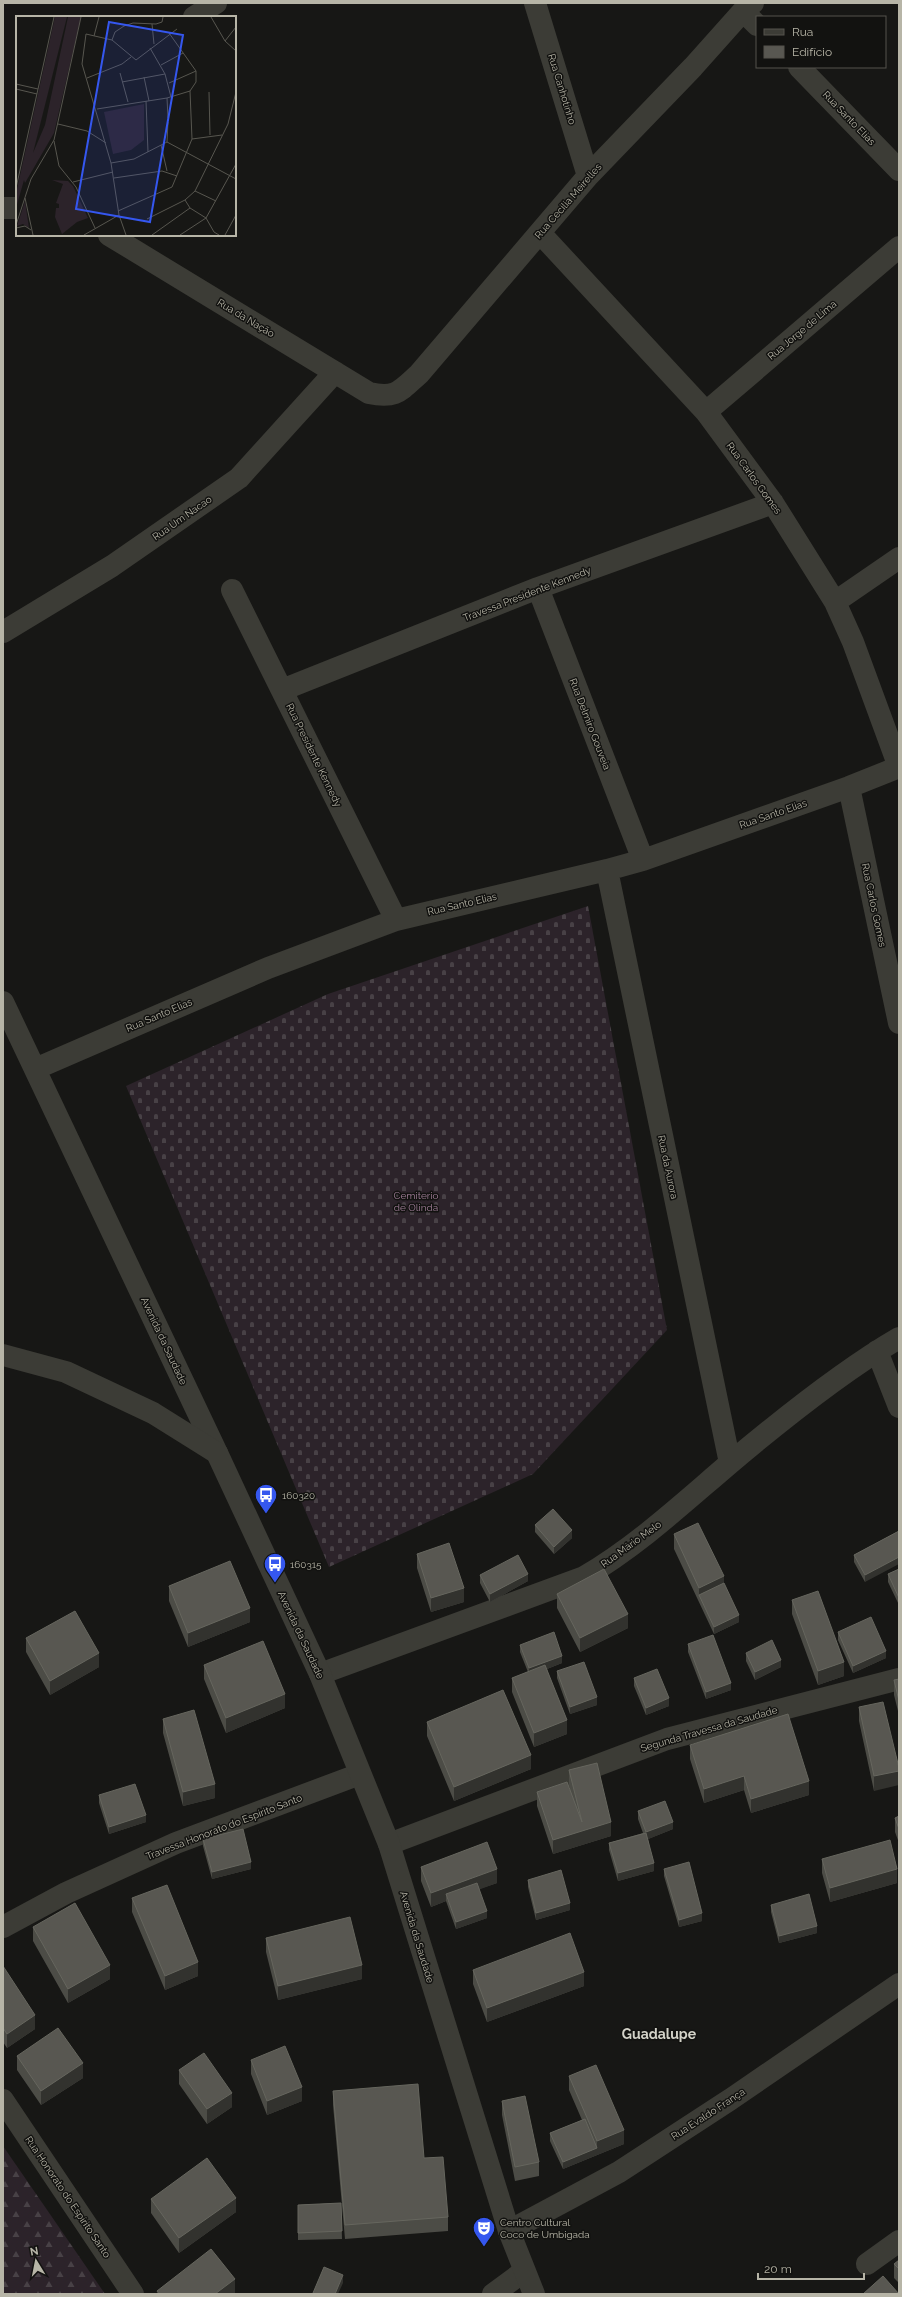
<svg xmlns="http://www.w3.org/2000/svg" width="902" height="2297" font-family="Raleway,sans-serif">
	<style>
		.forest { fill: url(#forest-firs) }
		.cemetery { fill: url(#cemetery-stones) }
		.lines { fill: none; stroke-linecap: round; stroke-linejoin: round }
		.minor { stroke: #3c3c36; stroke-width: 22 }
		.tertiary { stroke: #3c3c36; stroke-width: 22 }
		.wall { fill: #4c4c46 }
		.shaded-wall { fill: #32322e }
		.building { fill: #585751; stroke: #66665e }
		.labels { text-anchor: middle; dominant-baseline: central; stroke-width: 3; stroke-linejoin: round; paint-order: stroke }
		.street-label { font-size: 10px; fill: #b7b5a7; stroke: #121210 }
		.park-label { font-size: 10px; fill: #a27f9a; stroke: #121210 }
		.poi-label { font-size: 10px; fill: #b7b5a7; stroke: #121210; text-anchor: start }
		.district-label { font-size: 14px; font-weight: bold; fill: #d3d2c8; stroke: #121210 }
		.inset-road { fill: none; stroke: #57564f; stroke-width: 1 }
		.view { fill: #3557ef; fill-opacity: 0.15; stroke: #3557ef; stroke-width: 2 }
		.inset-edge { fill: none; stroke: #b7b5a7; stroke-width: 2 }
	</style>
	<defs>
		<pattern id="forest-firs" width="22" height="20" patternUnits="userSpaceOnUse"><rect width="22" height="20" fill="#2c232a"/><path d="M5 1l3.5 6h-7zM16 11l3.5 6h-7z" fill="#484146"/></pattern>
		<pattern id="cemetery-stones" width="16" height="16" patternUnits="userSpaceOnUse"><rect width="16" height="16" fill="#2c232a"/><path d="M2 7V4a2 2 0 0 1 4 0v3zM10 15v-3a2 2 0 0 1 4 0v3z" fill="#484146"/></pattern>
	</defs>
	<rect width="100%" height="100%" fill="#171715"/>
	<path class="forest" d="M 3,2146 L 105,2294 L 3,2294 Z"/>
	<path class="cemetery" d="M 588,906 L 667,1330 L 533,1474 L 329,1567 L 126,1086 L 328,994 Z"/>
	<g class="lines">
		<path class="minor" d="M 535,3 L 588,176
			M 743,11 L 757,25
			M 194,17 L 216,3
			M 799,67 L 899,170
			M 3,208 L 17,208
			M 540,233 L 706,412 L 773,503 L 835,602 L 853,642 L 899,767
			M 109,235 L 369,393 C 396,399 400,391 419,374 L 588,176 L 693,67 L 743,11 L 753,3
			M 706,412 L 899,247
			M 538,588 L 643,860
			M 232,590 L 396,920
			M 835,602 L 899,558
			M 3,632 L 112,566 L 239,478 L 335,372
			M 282,690 L 538,588 L 773,503
			M 849,787 L 899,1023
			M 607,870 L 730,1463
			M 3,1002 L 217,1453
			M 35,1069 L 268,968 L 396,920 L 607,870 L 643,860 L 849,787 L 899,767
			M 877,1351 L 899,1407
			M 320,1674 L 584,1577 C 637,1546 682,1504 729,1464 C 780,1421 842,1371 899,1338
			M 389,1844 L 667,1739 L 899,1679
			M 3,1927 L 66,1893 L 176,1843 L 360,1774
			M 3,2100 L 133,2294
			M 509,2231 L 619,2172 L 731,2099 L 899,1984
			M 867,2264 L 899,2241
			M 493,2294 L 523,2272"/>
		<path class="tertiary" d="M 3,1355 L 66,1372 L 153,1413 L 217,1453 L 320,1674 L 389,1844 L 509,2231 L 534,2294"/>
	</g>
	<path class="wall" d="M 535,1525 L 572,1538 L 554,1554 L 535,1532 Z
		M 899,1531 L 865,1582 L 854,1562 L 854,1555 Z
		M 674,1534 L 739,1622 L 714,1634 L 674,1549 Z
		M 417,1554 L 464,1602 L 431,1612 L 417,1568 Z
		M 899,1569 L 899,1605 L 888,1582 L 888,1574 Z
		M 480,1575 L 528,1581 L 490,1602 L 480,1583 Z
		M 169,1586 L 250,1622 L 188,1647 L 169,1601 Z
		M 557,1594 L 628,1628 L 580,1652 L 557,1608 Z
		M 792,1600 L 844,1676 L 818,1685 L 792,1614 Z
		M 838,1632 L 886,1658 L 853,1673 L 838,1640 Z
		M 26,1638 L 99,1667 L 50,1695 L 26,1652 Z
		M 688,1644 L 731,1690 L 706,1699 L 688,1652 Z
		M 520,1645 L 562,1663 L 547,1669 L 567,1734 L 534,1747 L 512,1692 L 512,1678 L 528,1672 L 520,1652 Z
		M 746,1653 L 781,1667 L 755,1680 L 746,1661 Z
		M 204,1665 L 285,1708 L 226,1733 L 204,1679 Z
		M 557,1671 L 597,1705 L 570,1714 L 557,1678 Z
		M 634,1678 L 669,1706 L 646,1715 L 634,1686 Z
		M 899,1679 L 899,1715 L 894,1695 L 894,1680 Z
		M 859,1707 L 899,1768 L 874,1791 L 859,1721 Z
		M 163,1719 L 215,1798 L 183,1806 L 163,1733 Z
		M 427,1722 L 531,1769 L 454,1801 L 427,1736 Z
		M 690,1745 L 809,1795 L 751,1813 L 744,1790 L 704,1803 L 690,1759 Z
		M 569,1770 L 611,1836 L 553,1854 L 537,1806 L 537,1792 L 570,1790 L 569,1784 Z
		M 99,1795 L 146,1822 L 109,1834 L 99,1803 Z
		M 638,1811 L 673,1829 L 648,1839 L 654,1871 L 618,1881 L 609,1850 L 609,1843 L 643,1833 L 638,1819 Z
		M 899,1816 L 899,1843 L 895,1832 L 895,1818 Z
		M 203,1839 L 251,1869 L 212,1879 L 203,1846 Z
		M 822,1859 L 897,1883 L 830,1902 L 822,1873 Z
		M 421,1867 L 497,1883 L 479,1889 L 487,1918 L 456,1929 L 446,1901 L 431,1907 L 421,1881 Z
		M 664,1869 L 702,1921 L 679,1927 L 664,1876 Z
		M 528,1880 L 570,1910 L 536,1920 L 528,1887 Z
		M 132,1898 L 198,1976 L 165,1990 L 132,1912 Z
		M 771,1905 L 817,1933 L 779,1943 L 771,1912 Z
		M 33,1927 L 110,1979 L 68,2003 L 33,1941 Z
		M 266,1938 L 362,1979 L 278,2000 L 266,1952 Z
		M 3,1966 L 35,2029 L 7,2048 L 3,2042 Z
		M 473,1970 L 584,1986 L 487,2022 L 473,1984 Z
		M 17,2056 L 83,2078 L 41,2105 L 17,2070 Z
		M 251,2060 L 302,2101 L 267,2115 L 251,2074 Z
		M 179,2070 L 232,2107 L 207,2124 L 179,2084 Z
		M 569,2076 L 624,2144 L 563,2169 L 550,2141 L 550,2133 L 582,2120 L 569,2090 Z
		M 333,2091 L 424,2158 L 448,2217 L 448,2231 L 345,2239 L 333,2105 Z
		M 502,2101 L 539,2162 L 539,2176 L 515,2181 L 502,2115 Z
		M 151,2199 L 236,2212 L 179,2253 L 151,2213 Z
		M 341,2203 L 342,2239 L 298,2240 L 298,2205 Z
		M 899,2260 L 899,2283 L 894,2278 L 894,2264 Z"/>
	<path class="shaded-wall" d="M 572,1530 L 572,1538 L 554,1554 L 554,1547 Z
		M 899,1557 L 899,1564 L 865,1582 L 865,1575 Z
		M 528,1574 L 528,1581 L 490,1602 L 490,1594 Z
		M 724,1576 L 724,1590 L 699,1595 L 699,1602 L 699,1588 Z
		M 464,1588 L 464,1602 L 431,1612 L 431,1598 Z
		M 250,1608 L 250,1622 L 188,1647 L 188,1633 Z
		M 628,1614 L 628,1628 L 580,1652 L 580,1638 Z
		M 739,1615 L 739,1622 L 714,1634 L 714,1627 Z
		M 886,1651 L 886,1658 L 853,1673 L 853,1666 Z
		M 99,1653 L 99,1667 L 50,1695 L 50,1681 Z
		M 562,1656 L 562,1663 L 529,1676 L 529,1668 Z
		M 781,1660 L 781,1667 L 755,1680 L 755,1672 Z
		M 844,1662 L 844,1676 L 818,1685 L 818,1671 Z
		M 731,1683 L 731,1690 L 706,1699 L 706,1692 Z
		M 285,1694 L 285,1708 L 226,1733 L 226,1718 Z
		M 597,1697 L 597,1705 L 570,1714 L 570,1707 Z
		M 669,1698 L 669,1706 L 646,1715 L 646,1708 Z
		M 567,1720 L 567,1734 L 534,1747 L 534,1733 Z
		M 531,1755 L 531,1769 L 454,1801 L 454,1787 Z
		M 899,1771 L 899,1785 L 874,1791 L 874,1776 Z
		M 744,1776 L 744,1790 L 704,1803 L 704,1789 Z
		M 809,1781 L 809,1795 L 751,1813 L 751,1799 Z
		M 215,1784 L 215,1798 L 183,1806 L 183,1792 Z
		M 146,1815 L 146,1822 L 109,1834 L 109,1827 Z
		M 611,1822 L 611,1836 L 553,1854 L 553,1840 Z
		M 673,1822 L 673,1829 L 646,1840 L 646,1832 Z
		M 251,1862 L 251,1869 L 212,1879 L 212,1872 Z
		M 654,1863 L 654,1871 L 618,1881 L 618,1873 Z
		M 497,1869 L 497,1883 L 448,1901 L 446,1894 L 446,1901 L 431,1907 L 431,1893 Z
		M 897,1869 L 897,1883 L 830,1902 L 830,1888 Z
		M 570,1903 L 570,1910 L 536,1920 L 536,1913 Z
		M 487,1911 L 487,1918 L 456,1929 L 456,1922 Z
		M 702,1913 L 702,1921 L 679,1927 L 679,1920 Z
		M 817,1926 L 817,1933 L 779,1943 L 779,1936 Z
		M 198,1962 L 198,1976 L 165,1990 L 165,1976 Z
		M 110,1965 L 110,1979 L 68,2003 L 68,1989 Z
		M 362,1965 L 362,1979 L 278,2000 L 278,1986 Z
		M 584,1972 L 584,1986 L 487,2022 L 487,2008 Z
		M 35,2015 L 35,2029 L 7,2048 L 7,2034 Z
		M 83,2063 L 83,2078 L 41,2105 L 41,2091 Z
		M 302,2087 L 302,2101 L 267,2115 L 267,2101 Z
		M 232,2093 L 232,2107 L 207,2124 L 207,2109 Z
		M 624,2130 L 624,2144 L 563,2169 L 563,2162 L 597,2148 L 597,2141 Z
		M 236,2198 L 236,2212 L 179,2253 L 179,2238 Z
		M 343,2275 L 343,2283 L 338,2294 L 335,2294 Z
		M 235,2279 L 235,2293 L 233,2294 L 215,2294 Z"/>
	<path class="building" d="M 553,1509 L 572,1530 L 554,1547 L 535,1525 Z
		M 698,1523 L 724,1576 L 699,1588 L 674,1534 Z
		M 899,1531 L 899,1557 L 865,1575 L 854,1555 Z
		M 449,1543 L 464,1588 L 431,1598 L 417,1554 Z
		M 518,1555 L 528,1574 L 490,1594 L 480,1575 Z
		M 230,1561 L 250,1608 L 188,1633 L 169,1586 Z
		M 604,1569 L 628,1614 L 580,1638 L 557,1594 Z
		M 899,1569 L 899,1598 L 888,1574 Z
		M 724,1583 L 739,1615 L 714,1627 L 699,1595 Z
		M 818,1591 L 844,1662 L 818,1671 L 792,1600 Z
		M 75,1611 L 99,1653 L 50,1681 L 26,1638 Z
		M 871,1617 L 886,1651 L 853,1666 L 838,1632 Z
		M 554,1632 L 562,1656 L 529,1668 L 520,1645 Z
		M 713,1635 L 731,1683 L 706,1692 L 688,1644 Z
		M 772,1640 L 781,1660 L 755,1672 L 746,1653 Z
		M 263,1641 L 285,1694 L 226,1718 L 204,1665 Z
		M 584,1662 L 597,1697 L 570,1707 L 557,1671 Z
		M 545,1665 L 567,1720 L 534,1733 L 512,1678 Z
		M 657,1669 L 669,1698 L 646,1708 L 634,1678 Z
		M 899,1679 L 899,1701 L 894,1680 Z
		M 503,1690 L 531,1755 L 454,1787 L 427,1722 Z
		M 883,1702 L 899,1768 L 899,1771 L 874,1776 L 859,1707 Z
		M 194,1710 L 215,1784 L 183,1792 L 163,1719 Z
		M 788,1714 L 809,1781 L 751,1799 L 744,1776 L 704,1789 L 690,1745 Z
		M 597,1763 L 611,1822 L 553,1840 L 537,1792 L 567,1782 L 582,1822 L 569,1770 Z
		M 135,1784 L 146,1815 L 109,1827 L 99,1795 Z
		M 665,1801 L 673,1822 L 646,1832 L 638,1811 Z
		M 899,1816 L 899,1829 L 895,1818 Z
		M 243,1829 L 251,1862 L 212,1872 L 203,1839 Z
		M 646,1833 L 654,1863 L 618,1873 L 609,1843 Z
		M 890,1840 L 897,1869 L 830,1888 L 822,1859 Z
		M 487,1842 L 497,1869 L 431,1893 L 421,1867 Z
		M 689,1862 L 702,1913 L 679,1920 L 664,1869 Z
		M 561,1870 L 570,1903 L 536,1913 L 528,1880 Z
		M 477,1883 L 487,1911 L 456,1922 L 446,1894 Z
		M 167,1885 L 198,1962 L 165,1976 L 132,1898 Z
		M 809,1894 L 817,1926 L 779,1936 L 771,1905 Z
		M 75,1903 L 110,1965 L 68,1989 L 33,1927 Z
		M 350,1917 L 362,1965 L 278,1986 L 266,1938 Z
		M 570,1933 L 584,1972 L 487,2008 L 473,1970 Z
		M 3,1966 L 35,2015 L 7,2034 L 3,2028 Z
		M 58,2028 L 83,2063 L 41,2091 L 17,2056 Z
		M 285,2046 L 302,2087 L 267,2101 L 251,2060 Z
		M 204,2053 L 232,2093 L 207,2109 L 179,2070 Z
		M 596,2065 L 624,2130 L 597,2141 L 569,2076 Z
		M 418,2084 L 424,2158 L 443,2157 L 448,2217 L 345,2225 L 333,2091 Z
		M 525,2096 L 539,2162 L 515,2167 L 502,2101 Z
		M 585,2119 L 597,2148 L 563,2162 L 550,2133 Z
		M 207,2158 L 236,2198 L 179,2238 L 151,2199 Z
		M 341,2203 L 342,2231 L 298,2233 L 298,2205 Z
		M 211,2249 L 235,2279 L 215,2294 L 159,2294 L 157,2291 Z
		M 899,2260 L 899,2269 L 894,2264 Z
		M 324,2267 L 343,2275 L 335,2294 L 315,2294 L 313,2293 Z
		M 883,2276 L 899,2294 L 863,2294 Z"/>
	<defs>
		<g id="bus-pin" transform="scale(1.15)"><path d="M0 17L-7.5 6A9.5 9.5 0 1 1 7.5 6Z" fill="#3557ef" stroke="#121210"/><path d="M-5-6H5V4H4V6H2V4H-2V6H-4V4H-5ZM-3.5-4V0h7V-4ZM-3.5 1.2v1.5H-2V1.2ZM2 1.2v1.5H3.5V1.2Z" fill="#fff"/></g>
		<g id="theatre-pin" transform="scale(1.15)"><path d="M0 17L-7.5 6A9.5 9.5 0 1 1 7.5 6Z" fill="#3557ef" stroke="#121210"/><path d="M-5-5.5Q0-4 5-5.5V0Q5 5 0 6Q-5 5-5 0ZM-3.3-2.5H-1v1.5H-3.3ZM1-2.5H3.3v1.5H1ZM-2.8 1Q0 5.5 2.8 1Z" fill="#fff"/></g>
	</defs>
	<g fill-rule="evenodd">
		<use href="#bus-pin" x="266" y="1495"/>
		<use href="#bus-pin" x="275" y="1564"/>
		<use href="#theatre-pin" x="484" y="2228"/>
	</g>
	<g class="labels">
		<g class="street-label">
			<text transform="translate(562 89) rotate(73)">Rua Canhotinho</text>
			<text transform="translate(849 118) rotate(46)">Rua Santo Elias</text>
			<text transform="translate(568 201) rotate(-49)">Rua Cecilia Meirelles</text>
			<text transform="translate(246 318) rotate(31)">Rua da Nação</text>
			<text transform="translate(802 330) rotate(-40)">Rua Jorge de Lima</text>
			<text transform="translate(754 478) rotate(54)">Rua Carlos Gomes</text>
			<text transform="translate(182 518) rotate(-35)">Rua Um Nacao</text>
			<text transform="translate(527 594) rotate(-21)">Travessa Presidente Kennedy</text>
			<text transform="translate(590 724) rotate(69)">Rua Delmiro Gouveia</text>
			<text transform="translate(314 755) rotate(64)">Rua Presidente Kennedy</text>
			<text transform="translate(773 814) rotate(-19)">Rua Santo Elias</text>
			<text transform="translate(462 904) rotate(-13)">Rua Santo Elias</text>
			<text transform="translate(874 905) rotate(78)">Rua Carlos Gomes</text>
			<text transform="translate(159 1015) rotate(-23)">Rua Santo Elias</text>
			<text transform="translate(668 1167) rotate(78)">Rua da Aurora</text>
			<text transform="translate(164 1341) rotate(65)">Avenida da Saudade</text>
			<text transform="translate(631 1544) rotate(-36)">Rua Mário Melo</text>
			<text transform="translate(301 1635) rotate(65)">Avenida da Saudade</text>
			<text transform="translate(709 1729) rotate(-16)">Segunda Travessa da Saudade</text>
			<text transform="translate(224 1827) rotate(-21)">Travessa Honorato do Espírito Santo</text>
			<text transform="translate(417 1937) rotate(73)">Avenida da Saudade</text>
			<text transform="translate(708 2114) rotate(-33)">Rua Evaldo França</text>
			<text transform="translate(68 2197) rotate(56)">Rua Honorato do Espírito Santo</text>
		</g>
		<g class="park-label">
			<text x="416" y="1195">Cemiterio<tspan x="416" dy="12">de Olinda</tspan></text>
		</g>
		<g class="poi-label">
			<text x="282" y="1495">160320</text>
			<text x="290" y="1564">160315</text>
			<text x="500" y="2222">Centro Cultural<tspan x="500" dy="12">Coco de Umbigada</tspan></text>
		</g>
		<g class="district-label">
			<text x="659" y="2034">Guadalupe</text>
		</g>
	</g>
	<g transform="translate(16 16)">
		<rect width="220" height="220" fill="#171715"/>
		<path d="M 39,1 L 51,1 L 17,137 L 29,109 L 52,1 L 65,1 L 38,117 L 9,167 L 8,164 L 0,192 L 1,173 Z" fill="#2c232a"/>
		<path d="M 36,164 L 52,165 L 57,170 L 72,202 L 61,206 L 46,218 L 39,201 L 40,192 L 43,192 L 43,188 L 40,187 L 47,168 Z" fill="#2c232a"/>
		<path d="M 128,88 L 128,124 L 115,134 L 97,138 L 88,96 Z" fill="#2c232a"/>
		<path d="M 9,185 L 13,212 L 7,208 L 1,210 Z" fill="#2c232a"/>
		<path class="inset-road" d="M 195,1 L 209,25 L 220,35M 136,8 L 138,28M 78,20 L 83,1M 96,24 L 99,16 L 108,10 L 117,7 L 140,8 L 146,6 L 147,1M 209,25 L 220,11M 134,32 L 149,58 L 155,81M 145,49 L 167,37M 104,57 L 112,86M 128,61 L 133,85M 71,62 L 106,48 L 115,41M 106,66 L 149,58M 153,67 L 180,55M 0,68 L 22,73M 0,73 L 21,78M 193,76 L 194,119M 151,82 L 152,102M 130,85 L 132,136M 81,93 L 151,82 L 174,75 L 180,66 L 180,55 L 153,17M 42,108 L 71,115 L 90,127M 176,123 L 206,119M 38,125 L 43,150 L 60,171 L 79,212M 151,126 L 152,106M 145,129 L 151,155M 95,147 L 118,143 L 151,126 L 220,163M 98,162 L 146,155 L 161,160M 57,166 L 97,156M 0,172 L 38,1M 179,175 L 200,185M 9,182 L 17,219M 169,184 L 174,192 L 190,202 L 198,216 L 203,219M 102,195 L 156,171 L 176,123 L 174,75M 131,203 L 169,184 L 179,175 L 212,108 L 220,76M 0,209 L 15,163 L 38,124 L 65,1M 0,212 L 9,210 L 15,214M 68,219 L 103,199M 110,219 L 103,199 L 95,147 L 66,48 L 70,18 L 96,24 L 120,44 L 161,13M 136,219 L 174,192M 164,219 L 190,202 L 220,148M 209,219 L 220,199"/>
		<path class="view" d="M 93,6 L 167,19 L 134,206 L 60,193 Z"/>
		<rect width="220" height="220" class="inset-edge"/>
	</g>
	<rect width="902" height="2297" fill="none" stroke="#b7b5a7" stroke-width="8"/>
	<rect x="756" y="16" width="130" height="52" fill="#121210" stroke="#54534c"/>
	<rect x="764" y="29" width="20" height="6" fill="#3c3c36" stroke="#54534c"/>
	<text x="792" y="36" font-size="12" fill="#b7b5a7">Rua</text>
	<rect x="764" y="46" width="20" height="12" fill="#585751" stroke="#54534c"/>
	<text x="792" y="56" font-size="12" fill="#b7b5a7">Edifício</text>
	<g transform="translate(36 2261) rotate(350)" stroke="#121210" stroke-width="3" paint-order="stroke">
	<path d="M0-3L7 15L0 10L-7 15Z" fill="#b7b5a7"/>
	<text y="-6" font-size="11" font-weight="bold" text-anchor="middle" fill="#b7b5a7">N</text>
	</g>
	<path d="M758 2273v6h106v-6" fill="none" stroke="#b7b5a7" stroke-width="2"/>
	<text x="764" y="2273" font-size="12" fill="#b7b5a7" stroke="#121210" stroke-width="3" paint-order="stroke">20 m</text>
</svg>
